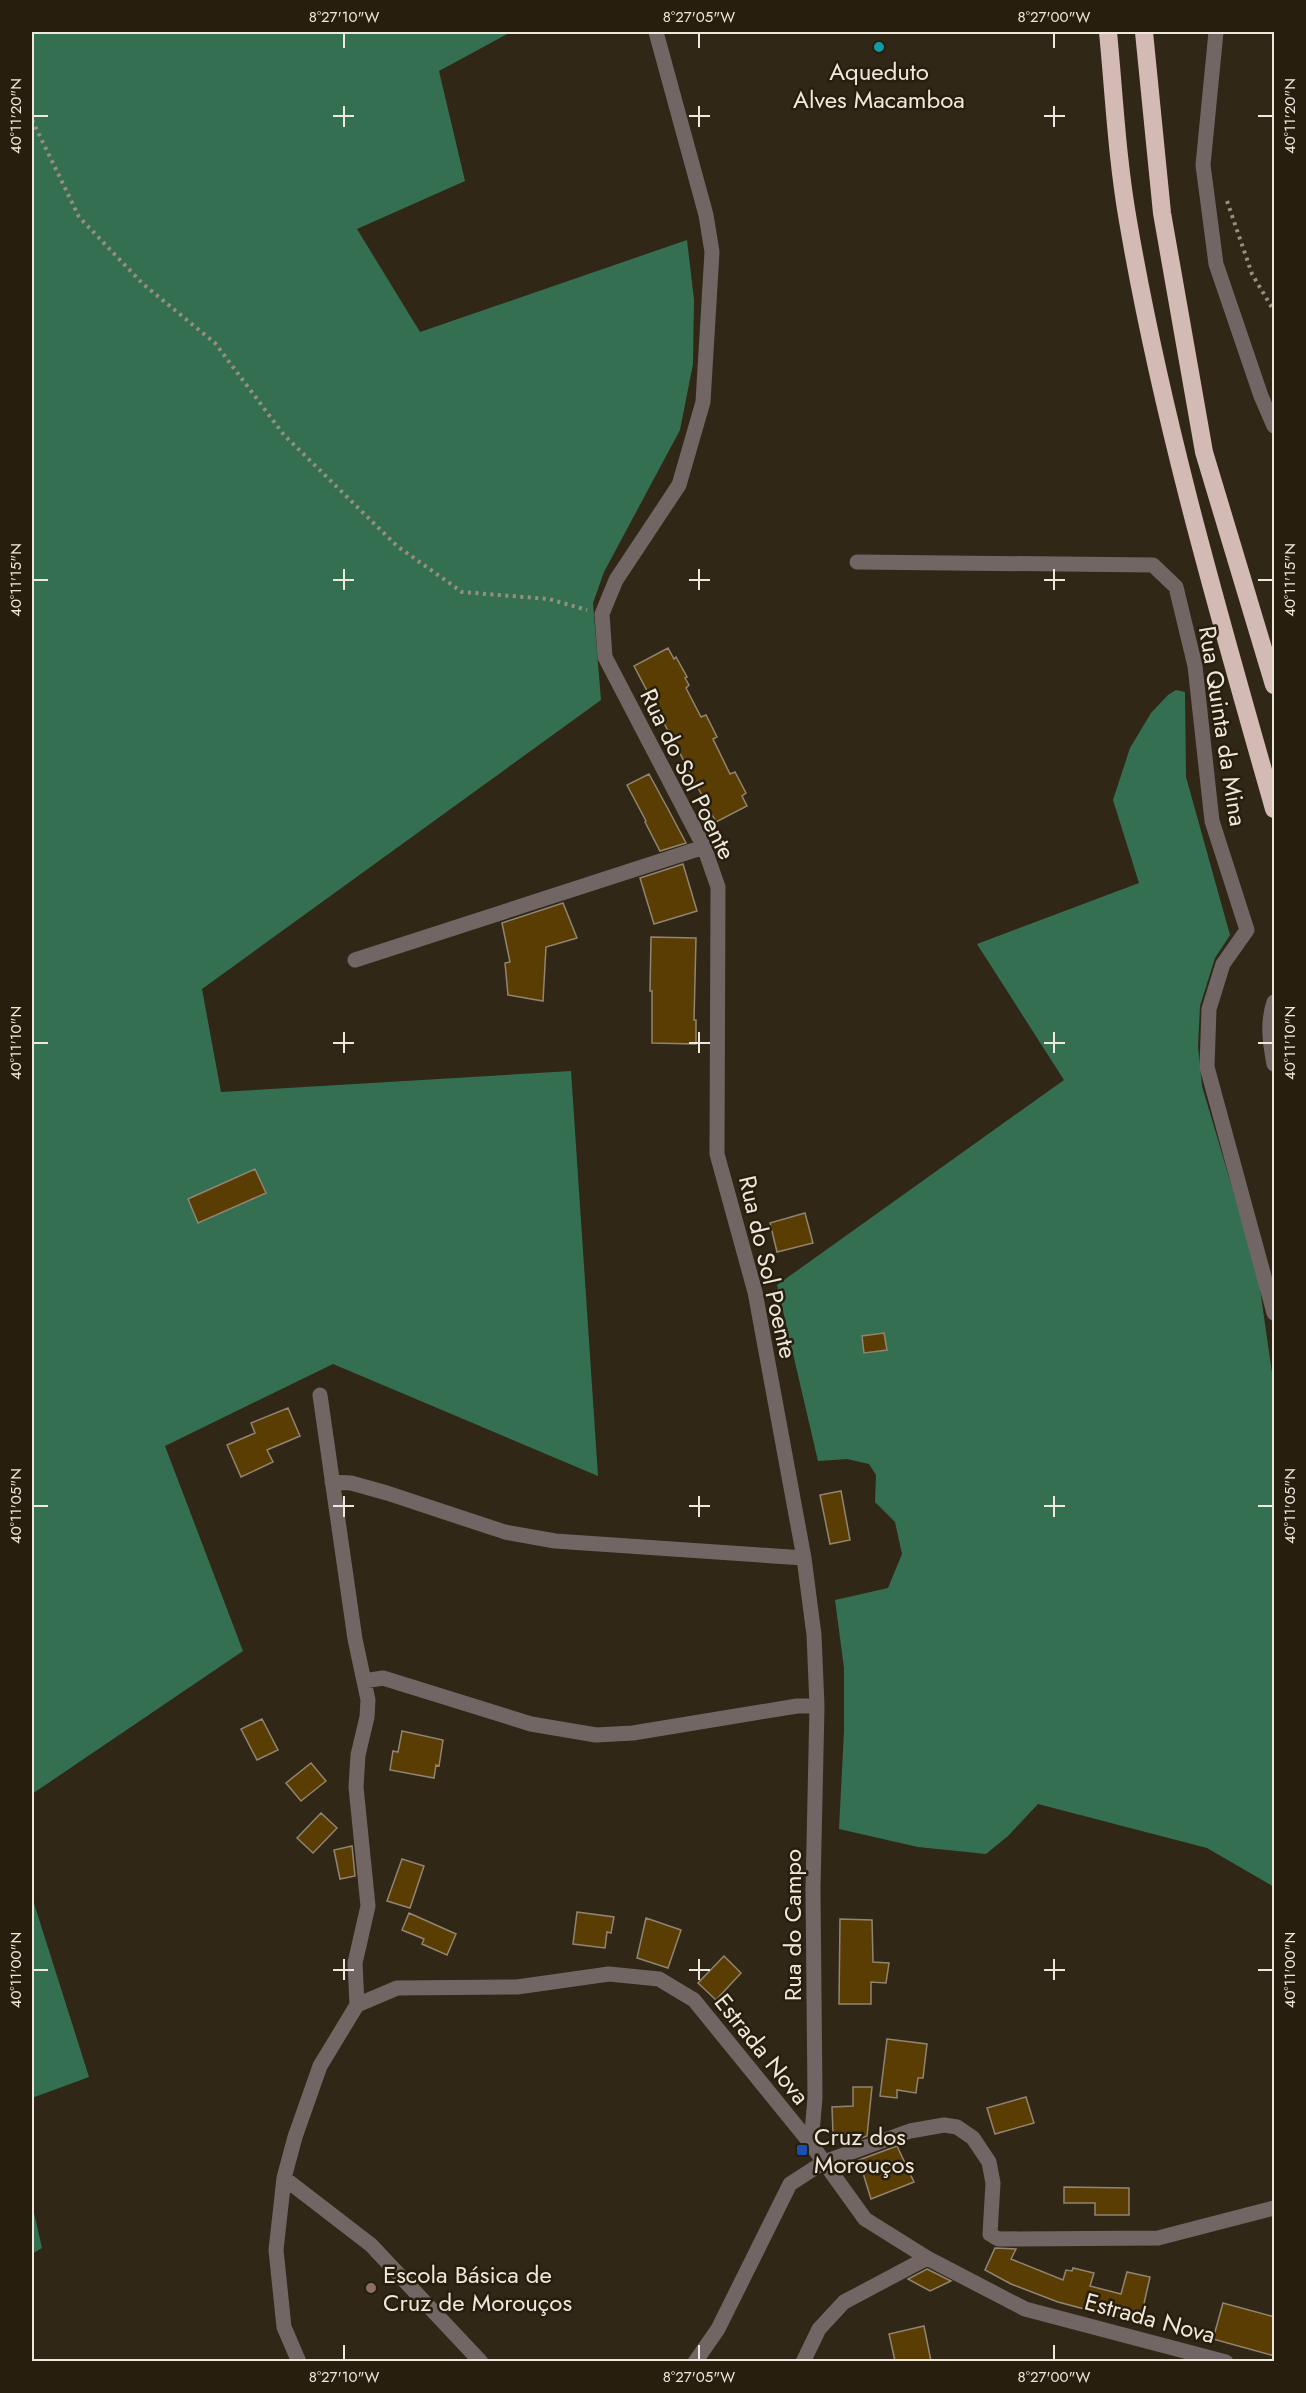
<svg xmlns="http://www.w3.org/2000/svg" width="1306" height="2393" font-family="Jost,sans-serif">
	<style>
		.forest { fill: #356f51 }
		.building { fill: #5a3d02; stroke: #918472; stroke-width: 1.5 }
		.lines { fill: none; stroke-linecap: round; stroke-linejoin: round }
		.path { stroke: #968f81; stroke-width: 4; stroke-dasharray: 3 4.5; stroke-linecap: butt }
		.minor { stroke: #716664; stroke-width: 15 }
		.highway { stroke: #d4bab5; stroke-width: 18 }
		.ticks { fill: none; stroke: #eee8dd; stroke-width: 2 }
		.culture-dot { fill: #0f9aa8; stroke: #281e0e; stroke-width: 2 }
		.transit-dot { fill: #1a4fb4; stroke: #281e0e; stroke-width: 2 }
		.education-dot { fill: #8d6e63; stroke: #281e0e; stroke-width: 2 }
		.labels { text-anchor: middle; dominant-baseline: central; stroke-width: 5; stroke-linejoin: round; paint-order: stroke }
		.poi-label { font-size: 24px; fill: #eee8dd; stroke: #281e0e; text-anchor: start }
		.street-label { font-size: 24px; fill: #eee8dd; stroke: #281e0e }
		.neatline { fill: none; stroke: #eee8dd; stroke-width: 2 }
		.ticks-label { font-size: 15px; text-anchor: middle; fill: #eee8dd }
	</style>
	<rect width="100%" height="100%" fill="#312717"/>
	<path class="forest" d="M 32,32 L 511,32 L 439,71 L 465,181 L 357,229 L 420,332 L 687,240 L 694,300 L 693,364 L 680,430 L 604,572 L 593,603 L 601,700 L 202,989 L 221,1092 L 571,1071 L 598,1476 L 333,1364 L 165,1446 L 243,1651 L 32,1794 Z
		M 1176,690 L 1185,692 L 1186,777 L 1230,935 L 1215,958 L 1200,1006 L 1198,1046 L 1202,1086 L 1258,1275 L 1274,1387 L 1274,1887 L 1207,1848 L 1038,1804 L 1008,1836 L 986,1854 L 918,1847 L 839,1829 L 844,1731 L 844,1668 L 835,1600 L 888,1588 L 902,1554 L 895,1522 L 875,1502 L 876,1475 L 869,1464 L 847,1459 L 818,1461 L 777,1285 L 1064,1080 L 977,944 L 1139,883 L 1113,800 L 1130,748 L 1151,713 L 1168,695 Z
		M 32,1897 L 89,2077 L 32,2098 Z
		M 32,2204 L 42,2248 L 32,2254 Z"/>
	<path class="building" d="M 668,648 L 674,659 L 676,657 L 687,677 L 685,678 L 689,685 L 686,688 L 701,717 L 706,715 L 717,737 L 713,739 L 730,774 L 735,772 L 746,793 L 742,796 L 747,806 L 716,822 L 634,666 Z
		M 649,774 L 668,809 L 686,843 L 660,851 L 645,822 L 646,821 L 627,785 Z
		M 683,864 L 697,911 L 654,924 L 640,878 Z
		M 563,903 L 577,938 L 546,947 L 543,1001 L 508,995 L 505,963 L 510,962 L 502,923 Z
		M 651,937 L 696,938 L 694,1020 L 696,1020 L 696,1044 L 652,1043 L 652,991 L 650,991 Z
		M 255,1169 L 266,1193 L 198,1223 L 188,1199 Z
		M 805,1213 L 813,1243 L 777,1252 L 770,1223 Z
		M 884,1333 L 887,1350 L 864,1353 L 862,1336 Z
		M 288,1408 L 300,1436 L 267,1450 L 273,1462 L 241,1477 L 227,1445 L 255,1433 L 251,1423 Z
		M 841,1491 L 850,1540 L 830,1544 L 820,1495 Z
		M 262,1719 L 278,1750 L 257,1760 L 241,1729 Z
		M 402,1731 L 443,1740 L 439,1766 L 436,1765 L 434,1778 L 390,1770 L 393,1751 L 398,1752 Z
		M 311,1763 L 326,1781 L 301,1801 L 286,1783 Z
		M 321,1813 L 337,1828 L 313,1853 L 297,1838 Z
		M 352,1846 L 355,1876 L 340,1879 L 334,1850 Z
		M 402,1859 L 424,1866 L 410,1908 L 387,1901 Z
		M 577,1912 L 614,1917 L 611,1933 L 607,1932 L 605,1948 L 573,1944 Z
		M 409,1913 L 456,1934 L 447,1955 L 422,1944 L 424,1939 L 402,1930 Z
		M 646,1918 L 681,1930 L 668,1968 L 637,1958 Z
		M 840,1919 L 872,1920 L 873,1962 L 889,1963 L 886,1983 L 871,1982 L 871,2004 L 839,2004 Z
		M 724,1956 L 741,1973 L 716,2000 L 698,1983 Z
		M 887,2039 L 927,2044 L 923,2078 L 918,2078 L 916,2093 L 897,2090 L 897,2098 L 880,2096 Z
		M 853,2087 L 872,2087 L 867,2136 L 854,2141 L 853,2133 L 833,2134 L 832,2107 L 853,2106 Z
		M 1026,2097 L 1034,2123 L 995,2134 L 987,2108 Z
		M 897,2146 L 914,2182 L 871,2199 L 859,2160 Z
		M 1064,2187 L 1129,2188 L 1129,2215 L 1095,2215 L 1095,2203 L 1064,2203 Z
		M 995,2248 L 1016,2249 L 1011,2259 L 1063,2280 L 1066,2270 L 1072,2271 L 1073,2268 L 1094,2273 L 1090,2286 L 1121,2294 L 1127,2272 L 1150,2277 L 1140,2321 L 1112,2314 L 1111,2316 L 1058,2302 L 1011,2284 L 985,2270 Z
		M 927,2269 L 951,2281 L 930,2291 L 908,2279 Z
		M 1223,2303 L 1275,2317 L 1275,2356 L 1213,2339 Z
		M 924,2326 L 931,2361 L 895,2361 L 889,2334 Z"/>
	<g class="lines">
		<path class="path" d="M 32,120 L 79,217 L 143,284 L 215,343 L 284,435 L 397,546 L 462,592 L 549,599 L 587,610
			M 1227,201 L 1252,274 L 1274,311"/>
		<path class="minor" d="M 656,32 L 706,215 L 712,252 L 703,402 L 679,485 L 616,580 L 602,614 L 605,657 L 704,847 L 718,887 L 717,1154 L 755,1292 L 804,1558 L 814,1635 L 817,1706 L 813,1889 L 815,2098 L 811,2144
			M 1216,32 L 1203,165 L 1216,264 L 1261,396 L 1274,426
			M 857,562 L 1153,565 L 1176,587 L 1195,666 L 1212,821 L 1247,930 L 1223,964 L 1209,1009 L 1207,1067 L 1274,1313
			M 355,960 L 704,847
			M 1274,1002 C 1267,1022 1270,1043 1274,1064
			M 320,1395 L 355,1639 L 368,1700 L 367,1717 L 358,1755 L 356,1787 L 368,1906 L 355,1963 L 357,2005
			M 332,1482 L 351,1483 L 387,1493 L 505,1532 L 555,1541 L 804,1558
			M 364,1681 L 383,1678 L 531,1724 L 596,1735 L 633,1733 L 797,1706 L 817,1706
			M 284,2178 L 371,2245 L 481,2362
			M 299,2362 L 284,2327 L 276,2250 L 284,2178 L 295,2137 L 320,2066 L 357,2005 L 397,1988 L 517,1987 L 609,1974 L 659,1979 L 694,2000 L 811,2144 L 865,2219 L 929,2259 L 1025,2309 L 1226,2362
			M 695,2362 L 718,2329 L 790,2184 L 824,2162 L 910,2131 L 944,2125 L 957,2127 L 973,2138 L 989,2162 L 993,2183 L 990,2234 L 998,2239 L 1158,2238 L 1274,2208
			M 803,2362 L 819,2329 L 844,2302 L 927,2258"/>
		<path class="highway" d="M 1108,32 C 1114,94 1117,159 1128,221 C 1162,420 1219,615 1274,809
			M 1144,32 L 1162,213 L 1204,452 L 1274,685"/>
	</g>
	<path class="ticks" d="M 344,33 L 344,48M 699,33 L 699,48M 1054,33 L 1054,48M 344,106 L 344,127M 699,106 L 699,127M 1054,106 L 1054,127M 33,116 L 48,116M 333,116 L 354,116M 689,116 L 710,116M 1044,116 L 1065,116M 1258,116 L 1273,116M 344,569 L 344,590M 699,569 L 699,590M 1054,569 L 1054,590M 33,580 L 48,580M 333,580 L 354,580M 689,580 L 710,580M 1044,580 L 1065,580M 1258,580 L 1273,580M 344,1032 L 344,1053M 699,1032 L 699,1053M 1054,1032 L 1054,1053M 33,1043 L 48,1043M 333,1043 L 354,1043M 689,1043 L 710,1043M 1044,1043 L 1065,1043M 1258,1043 L 1273,1043M 344,1496 L 344,1517M 699,1496 L 699,1517M 1054,1496 L 1054,1517M 33,1506 L 48,1506M 333,1506 L 354,1506M 689,1506 L 710,1506M 1044,1506 L 1065,1506M 1258,1506 L 1273,1506M 344,1959 L 344,1980M 699,1959 L 699,1980M 1054,1959 L 1054,1980M 33,1970 L 48,1970M 333,1970 L 354,1970M 689,1970 L 710,1970M 1044,1970 L 1065,1970M 1258,1970 L 1273,1970M 344,2345 L 344,2360M 699,2345 L 699,2360M 1054,2345 L 1054,2360"/>
	<circle class="culture-dot" cx="879" cy="47" r="6"/>
	<rect class="transit-dot" x="796" y="2144" width="12" height="12" rx="3"/>
	<circle class="education-dot" cx="371" cy="2288" r="6"/>
	<g class="labels">
		<g class="poi-label">
			<text x="879" y="71" text-anchor="middle">Aqueduto<tspan x="879" dy="28">Alves Macamboa</tspan></text>
			<text x="814" y="2136">Cruz dos<tspan x="814" dy="28">Morouços</tspan></text>
			<text x="383" y="2274">Escola Básica de<tspan x="383" dy="28">Cruz de Morouços</tspan></text>
		</g>
		<g class="street-label">
			<text transform="translate(1223 726) rotate(81)">Rua Quinta da Mina</text>
			<text transform="translate(688 774) rotate(64)">Rua do Sol Poente</text>
			<text transform="translate(768 1267) rotate(77)">Rua do Sol Poente</text>
			<text transform="translate(792 1925) rotate(-90)">Rua do Campo</text>
			<text transform="translate(762 2049) rotate(51)">Estrada Nova</text>
			<text transform="translate(1150 2318) rotate(15)">Estrada Nova</text>
		</g>
	</g>
	<rect width="1306" height="2393" fill="none" stroke="#281e0e" stroke-width="66"/>
	<rect x="33" y="33" width="1240" height="2327" class="neatline"/>
	<g class="ticks-label">
		<text x="344" y="22">8°27'10"W</text>
		<text x="699" y="22">8°27'05"W</text>
		<text x="1054" y="22">8°27'00"W</text>
		<text transform="translate(16 116) rotate(-90)" y="5">40°11'20"N</text>
		<text transform="translate(1290 116) rotate(-90)" y="5">40°11'20"N</text>
		<text transform="translate(16 580) rotate(-90)" y="5">40°11'15"N</text>
		<text transform="translate(1290 580) rotate(-90)" y="5">40°11'15"N</text>
		<text transform="translate(16 1043) rotate(-90)" y="5">40°11'10"N</text>
		<text transform="translate(1290 1043) rotate(-90)" y="5">40°11'10"N</text>
		<text transform="translate(16 1506) rotate(-90)" y="5">40°11'05"N</text>
		<text transform="translate(1290 1506) rotate(-90)" y="5">40°11'05"N</text>
		<text transform="translate(16 1970) rotate(-90)" y="5">40°11'00"N</text>
		<text transform="translate(1290 1970) rotate(-90)" y="5">40°11'00"N</text>
		<text x="344" y="2382">8°27'10"W</text>
		<text x="699" y="2382">8°27'05"W</text>
		<text x="1054" y="2382">8°27'00"W</text>
	</g>
</svg>
